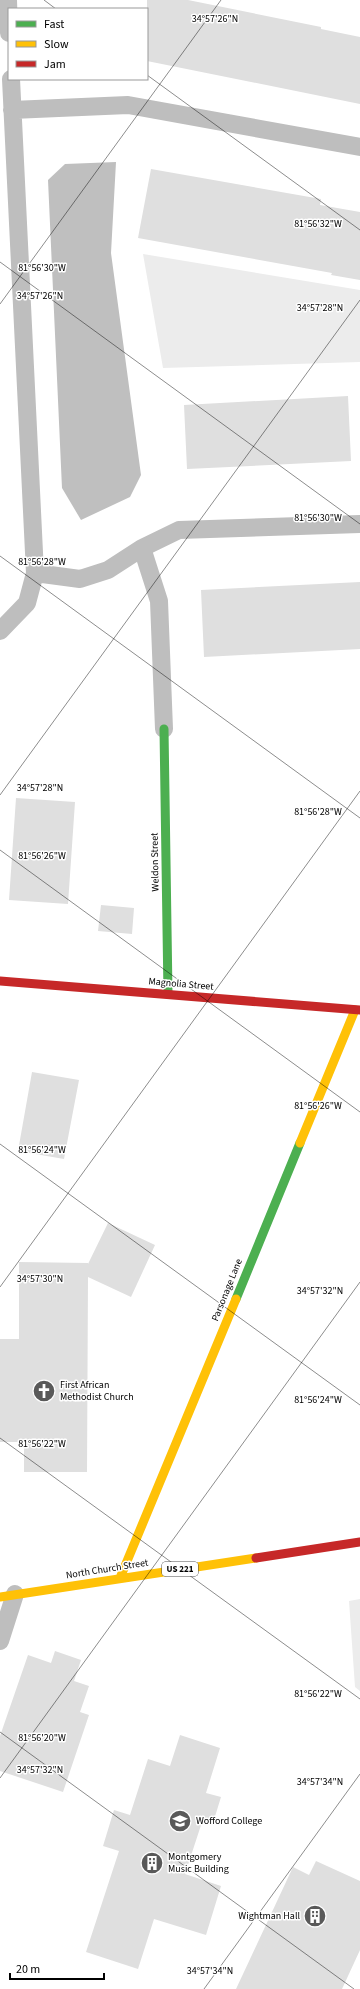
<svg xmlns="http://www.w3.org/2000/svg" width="360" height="1989" font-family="'Source Sans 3',sans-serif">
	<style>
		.green { fill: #ececec }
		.water { fill: #bfbfbf }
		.building { fill: #dfdfdf }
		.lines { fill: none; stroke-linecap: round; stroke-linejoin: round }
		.lane { stroke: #bebebe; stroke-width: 18 }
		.fast { stroke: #4caf50; stroke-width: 9 }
		.slow { stroke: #ffc107; stroke-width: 9 }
		.jam { stroke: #c62828; stroke-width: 9 }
		.ticks { fill: none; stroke: #000; stroke-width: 1; stroke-opacity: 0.45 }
		.labels { text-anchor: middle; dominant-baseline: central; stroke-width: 3; stroke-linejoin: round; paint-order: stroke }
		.shield { fill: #fff; stroke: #4c4c4c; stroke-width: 1 }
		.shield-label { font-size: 9px; font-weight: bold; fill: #000 }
		.street-label { font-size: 10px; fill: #000; stroke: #fff }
		.poi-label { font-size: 10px; fill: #000; stroke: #fff; text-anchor: start }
		.ticks-label { font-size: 10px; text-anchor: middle; fill: #000; stroke: #fff; stroke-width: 3; stroke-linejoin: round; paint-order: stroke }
	</style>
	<rect width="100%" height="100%" fill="#fff"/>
	<path class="green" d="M 143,254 L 360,290 L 360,362 L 163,368 Z
		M 360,1599 L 360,1691 L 355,1687 L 349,1601 Z"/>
	<path class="water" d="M 116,162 L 111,253 L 141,475 L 130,497 L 81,520 L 62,488 L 48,180 L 65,164 Z"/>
	<path class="building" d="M 147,0 L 188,0 L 321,27 L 321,29 L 360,37 L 360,104 L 147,61 Z
		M 151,169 L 321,199 L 320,205 L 360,212 L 360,280 L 331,275 L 332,273 L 138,238 Z
		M 348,396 L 351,461 L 187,469 L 184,405 Z
		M 360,582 L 360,649 L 204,657 L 201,590 Z
		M 16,798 L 75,802 L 68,904 L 9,900 Z
		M 101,905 L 134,908 L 132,934 L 98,931 Z
		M 32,1072 L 79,1080 L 64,1159 L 18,1151 Z
		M 108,1223 L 155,1245 L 131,1297 L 88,1277 L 87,1472 L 24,1472 L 24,1442 L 0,1442 L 0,1339 L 19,1339 L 19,1262 L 88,1263 L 88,1264 Z
		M 55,1651 L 81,1660 L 74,1681 L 89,1686 L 80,1712 L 89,1715 L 63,1792 L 0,1771 L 0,1736 L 28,1655 L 51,1663 Z
		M 180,1735 L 220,1748 L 206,1793 L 221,1797 L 213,1823 L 203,1819 L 185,1874 L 221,1886 L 206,1935 L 154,1919 L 138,1969 L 86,1952 L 119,1851 L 103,1846 L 114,1810 L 130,1815 L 148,1759 L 170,1766 Z
		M 316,1861 L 360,1881 L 360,1950 L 342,1989 L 236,1989 L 293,1867 L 309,1875 Z"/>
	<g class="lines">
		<path class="lane" d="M 8,0 L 9,33
			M 12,110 L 128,105 L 360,147
			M 142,548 L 159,601 L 164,729
			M 35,573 L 80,579 L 108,570 L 142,548 L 179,530 L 360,524
			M 0,631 L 27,603 L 35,573 L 11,79
			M 0,1641 L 15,1594"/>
		<path class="fast" d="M 164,729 L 168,994
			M 236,1299 L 300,1143"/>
		<path class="slow" d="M 300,1143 L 355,1010
			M 120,1578 L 236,1299
			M 0,1597 L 256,1558"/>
		<path class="jam" d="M 0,981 L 360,1010
			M 256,1558 L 360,1542"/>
	</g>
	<path class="ticks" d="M 44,0 L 56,9M 147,75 L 360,230M 0,262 L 360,524M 0,304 L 221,0M 0,556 L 360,818M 0,795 L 360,300M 0,850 L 360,1112M 0,1144 L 360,1405M 0,1287 L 360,791M 0,1438 L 360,1699M 0,1732 L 354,1989M 0,1778 L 360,1282M 204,1989 L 360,1774"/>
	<defs>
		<g id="church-disc" transform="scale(1.15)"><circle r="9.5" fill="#595959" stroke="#fff"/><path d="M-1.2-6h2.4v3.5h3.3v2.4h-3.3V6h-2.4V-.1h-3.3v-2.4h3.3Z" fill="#fff"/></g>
		<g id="university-disc" transform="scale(1.15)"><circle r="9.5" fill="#595959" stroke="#fff"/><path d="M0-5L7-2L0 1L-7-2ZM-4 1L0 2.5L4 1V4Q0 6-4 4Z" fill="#fff"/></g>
		<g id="building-disc" transform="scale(1.15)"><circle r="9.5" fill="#595959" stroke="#fff"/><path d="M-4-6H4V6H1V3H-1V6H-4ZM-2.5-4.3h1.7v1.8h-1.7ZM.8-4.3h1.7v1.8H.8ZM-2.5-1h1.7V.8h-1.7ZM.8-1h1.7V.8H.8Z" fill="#fff"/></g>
	</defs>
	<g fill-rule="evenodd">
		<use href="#church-disc" x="44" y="1391"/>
		<use href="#university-disc" x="180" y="1821"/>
		<use href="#building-disc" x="152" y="1863"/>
		<use href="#building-disc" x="315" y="1916"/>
	</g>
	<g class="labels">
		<rect class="shield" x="162" y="1562" width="36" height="14" rx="3"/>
		<g class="shield-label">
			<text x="180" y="1569">US 221</text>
		</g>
		<g class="street-label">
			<text transform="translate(155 862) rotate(-91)">Weldon Street</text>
			<text transform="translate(181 984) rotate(5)">Magnolia Street</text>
			<text transform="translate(227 1290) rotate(-68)">Parsonage Lane</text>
			<text transform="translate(107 1569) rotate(-9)">North Church Street</text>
		</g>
		<g class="poi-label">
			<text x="60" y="1385">First African<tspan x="60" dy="12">Methodist Church</tspan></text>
			<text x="196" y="1821">Wofford College</text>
			<text x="168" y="1857">Montgomery<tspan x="168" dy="12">Music Building</tspan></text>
			<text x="300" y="1916" text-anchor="end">Wightman Hall</text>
		</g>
	</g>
	<g class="ticks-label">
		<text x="215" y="22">34°57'26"N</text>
		<text x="318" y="227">81°56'32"W</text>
		<text x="42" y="271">81°56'30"W</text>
		<text x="40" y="299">34°57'26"N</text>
		<text x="320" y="311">34°57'28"N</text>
		<text x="318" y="521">81°56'30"W</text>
		<text x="42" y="565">81°56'28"W</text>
		<text x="40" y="791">34°57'28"N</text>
		<text x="318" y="815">81°56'28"W</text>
		<text x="42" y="859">81°56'26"W</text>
		<text x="318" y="1109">81°56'26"W</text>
		<text x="42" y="1153">81°56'24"W</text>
		<text x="40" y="1282">34°57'30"N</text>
		<text x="320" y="1294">34°57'32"N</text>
		<text x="318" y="1403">81°56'24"W</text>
		<text x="42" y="1447">81°56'22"W</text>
		<text x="318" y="1697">81°56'22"W</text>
		<text x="42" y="1741">81°56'20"W</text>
		<text x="40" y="1773">34°57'32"N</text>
		<text x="320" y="1785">34°57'34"N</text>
		<text x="210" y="1974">34°57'34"N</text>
	</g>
	<rect x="8" y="8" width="140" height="72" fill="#ffffff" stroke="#999999"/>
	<rect x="16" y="21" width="20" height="6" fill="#4caf50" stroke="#999999"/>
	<text x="44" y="28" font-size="12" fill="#000000">Fast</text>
	<rect x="16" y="41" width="20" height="6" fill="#ffc107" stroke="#999999"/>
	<text x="44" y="48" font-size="12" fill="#000000">Slow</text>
	<rect x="16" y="61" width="20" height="6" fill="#c62828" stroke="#999999"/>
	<text x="44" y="68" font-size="12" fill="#000000">Jam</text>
	<path d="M10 1973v6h94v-6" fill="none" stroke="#000000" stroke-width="2"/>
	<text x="16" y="1973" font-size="12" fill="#000000" stroke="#ffffff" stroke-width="3" paint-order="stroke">20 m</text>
</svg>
